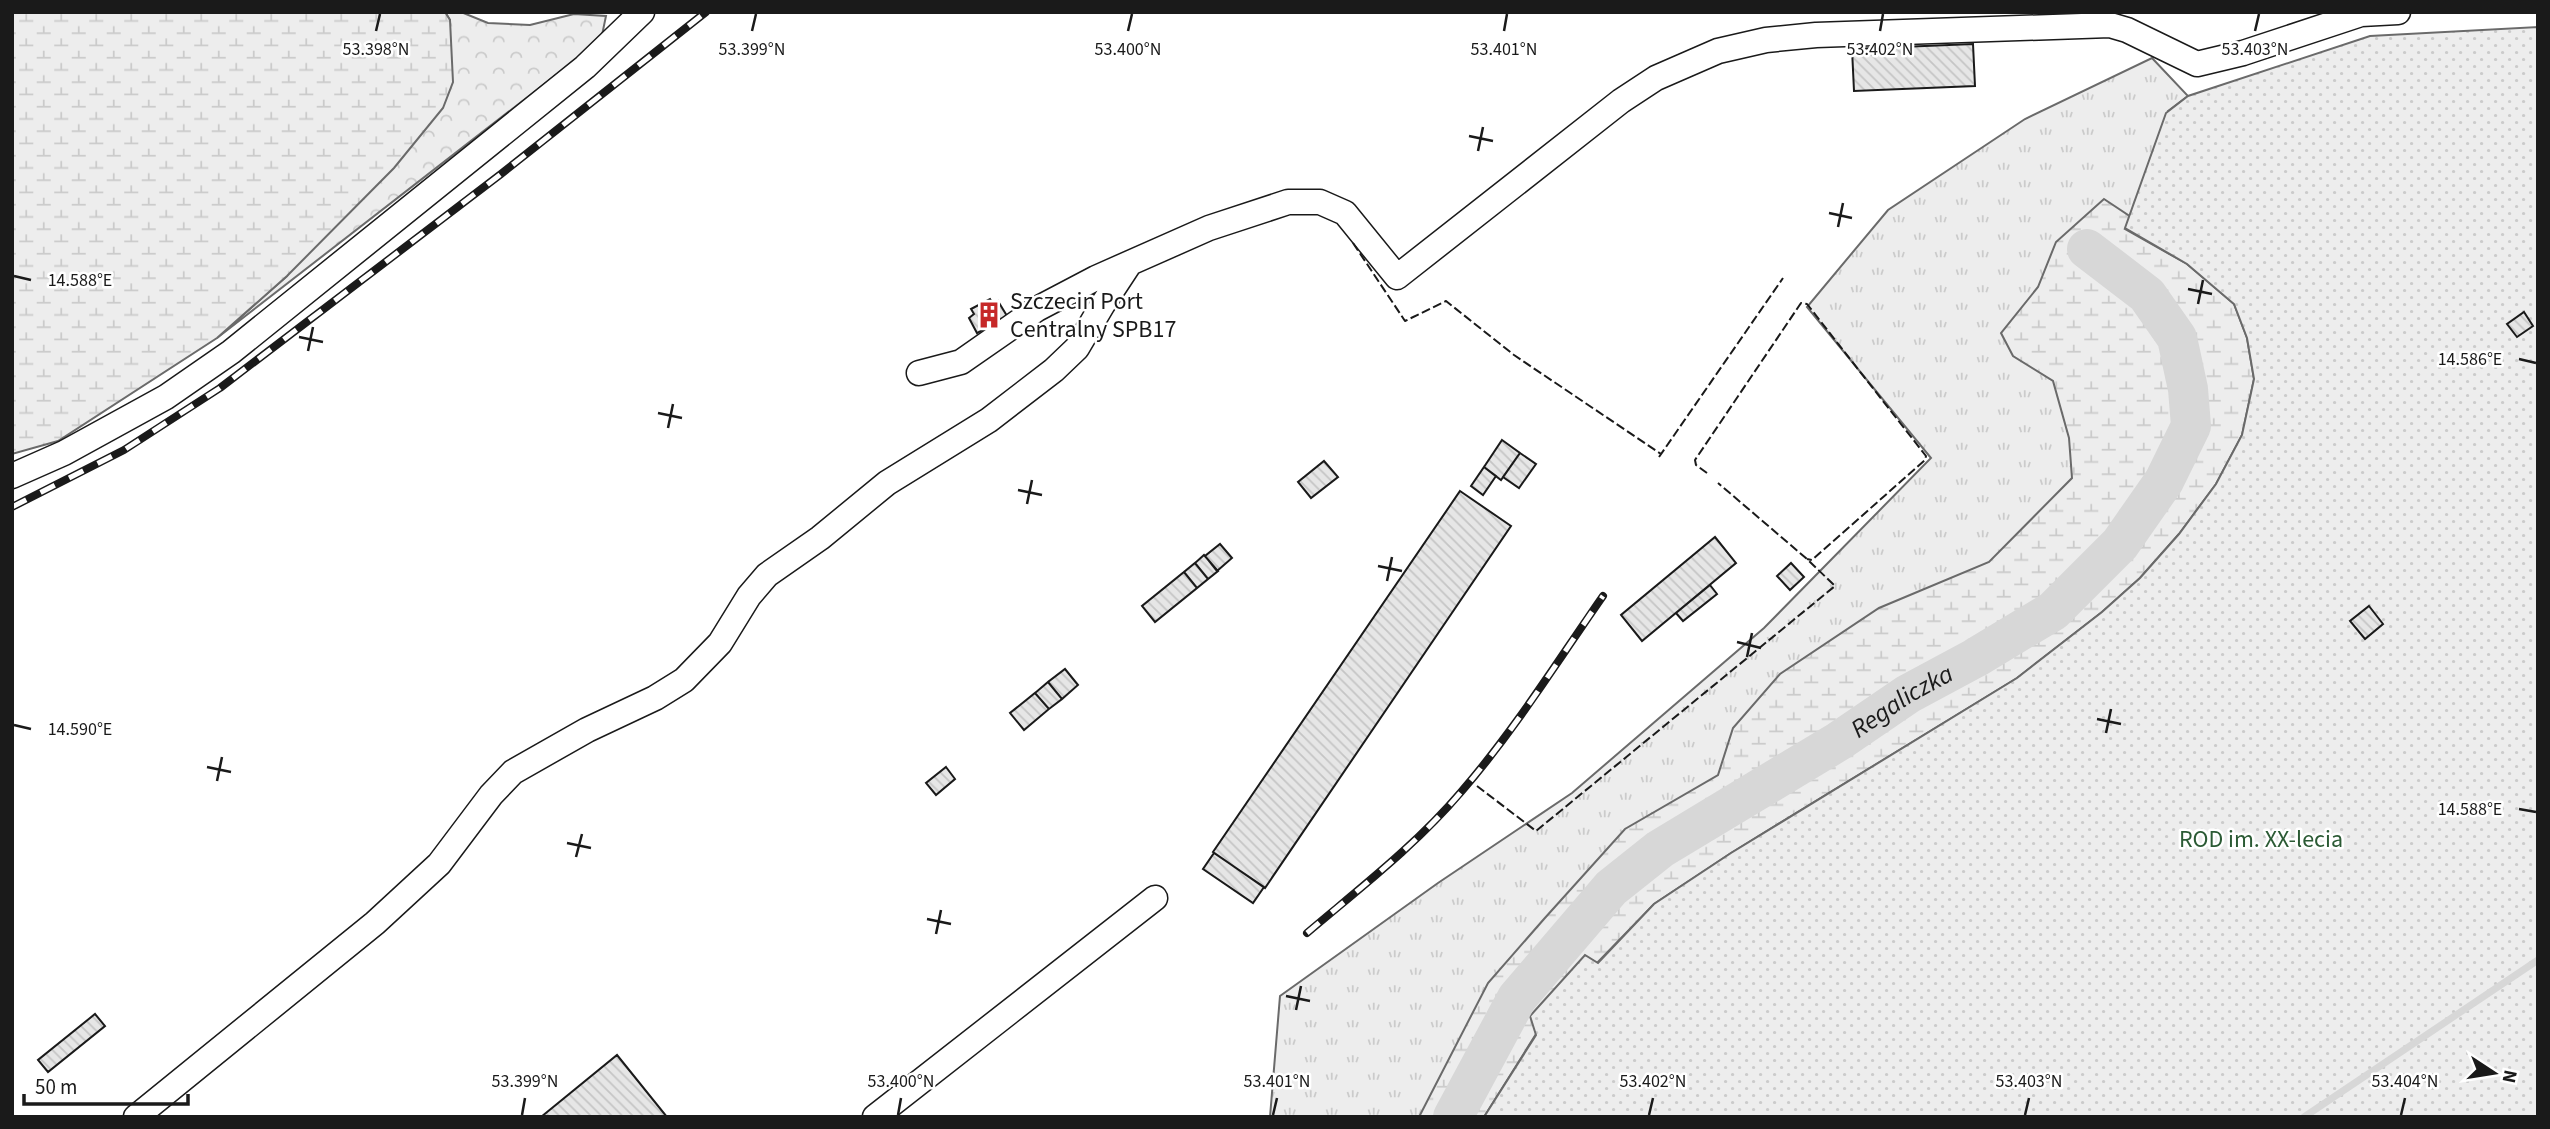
<svg xmlns="http://www.w3.org/2000/svg" width="2550" height="1129" font-family="'Source Sans 3',sans-serif">
	<style>
		.grass { fill: url(#grass-tufts); stroke: #6a6a6a; stroke-width: 2 }
		.forest { fill: url(#forest-crowns); stroke: #6a6a6a; stroke-width: 2 }
		.wetland { fill: url(#wetland-marsh); stroke: #6a6a6a; stroke-width: 2 }
		.garden { fill: url(#garden-dots); stroke: #6a6a6a; stroke-width: 2 }
		.lines { fill: none; stroke-linecap: round; stroke-linejoin: round }
		.stream { stroke: #d7d7d7; stroke-width: 7 }
		.river { stroke: #d7d7d7; stroke-width: 40 }
		.building { fill: url(#building-back-hatch); stroke: #1a1a1a; stroke-width: 2 }
		.minor-casing { stroke: #1a1a1a; stroke-width: 27 }
		.minor { stroke: #fff; stroke-width: 24 }
		.rail-casing { stroke: #1a1a1a; stroke-width: 8 }
		.rail { stroke: #fff; stroke-width: 5; stroke-dasharray: 16; stroke-linecap: butt }
		.fence { stroke: #1a1a1a; stroke-width: 2; stroke-dasharray: 9 3.5; stroke-linecap: butt }
		.ticks { fill: none; stroke: #1a1a1a; stroke-width: 2.5 }
		.labels { text-anchor: middle; dominant-baseline: central; stroke-width: 5; stroke-linejoin: round; paint-order: stroke }
		.poi-label { font-size: 24px; fill: #1a1a1a; stroke: #fff; text-anchor: start }
		.park-label { font-size: 24px; fill: #2b5a34; stroke: #fff }
		.water-label { font-size: 26px; font-style: italic; fill: #1a1a1a; stroke: #fff }
		.ticks-label { font-size: 18px; text-anchor: middle; fill: #1a1a1a; stroke: #fff; stroke-width: 5; stroke-linejoin: round; paint-order: stroke }
	</style>
	<defs>
		<pattern id="grass-tufts" width="24" height="20" patternUnits="userSpaceOnUse" patternTransform="scale(1.75)"><rect width="24" height="20" fill="#ededed"/><path d="M3 7l-1-3M5 7V3M7 7l1-3M15 17l-1-3M17 17v-4M19 17l1-3" fill="none" stroke="#cbcbcb"/></pattern>
		<pattern id="forest-crowns" width="20" height="18" patternUnits="userSpaceOnUse" patternTransform="scale(1.75)"><rect width="20" height="18" fill="#ededed"/><path d="M2 6a3 3 0 1 1 6 0M12 15a3 3 0 1 1 6 0" fill="none" stroke="#cbcbcb"/></pattern>
		<pattern id="wetland-marsh" width="20" height="14" patternUnits="userSpaceOnUse" patternTransform="scale(1.75)"><rect width="20" height="14" fill="#ededed"/><path d="M1 5h8M5 5V1M11 12h8M15 12V8" fill="none" stroke="#cbcbcb"/></pattern>
		<pattern id="garden-dots" width="8" height="8" patternUnits="userSpaceOnUse" patternTransform="scale(1.75)"><rect width="8" height="8" fill="#ededed"/><path d="M2 2h.1M6 6h.1" fill="none" stroke="#cbcbcb" stroke-width="1.8" stroke-linecap="round"/></pattern>
		<pattern id="building-back-hatch" width="6" height="6" patternUnits="userSpaceOnUse" patternTransform="scale(1.75)"><rect width="6" height="6" fill="#e6e6e6"/><path d="M-1 5l2 2M0 0l6 6M5-1l2 2" fill="none" stroke="#c5c5c5"/></pattern>
	</defs>
	<rect width="100%" height="100%" fill="#fff"/>
	<path class="grass" d="M 2152,58 L 2188,96 L 2168,111 L 2234,304 L 1731,853 L 1585,956 L 1484,1117 L 1270,1117 L 1280,996 L 1438,883 L 1572,793 L 1764,628 L 1931,458 L 1807,307 L 1888,210 L 2025,119 Z"/>
	<path class="forest" d="M 445,12 L 461,12 L 488,23 L 530,25 L 574,14 L 606,16 L 601,40 L 217,338 L 287,276 L 450,20 Z"/>
	<path class="wetland" d="M 12,12 L 445,12 L 450,20 L 453,82 L 443,108 L 394,168 L 287,276 L 217,338 L 58,441 L 12,454 Z
		M 2104,199 L 2134,219 L 2125,229 L 2187,264 L 2234,304 L 2247,338 L 2254,379 L 2242,435 L 2216,484 L 2179,534 L 2140,578 L 2102,612 L 2017,678 L 1731,853 L 1654,904 L 1597,963 L 1585,956 L 1484,1117 L 1419,1117 L 1488,983 L 1544,919 L 1625,829 L 1718,775 L 1733,728 L 1780,674 L 1879,608 L 1989,562 L 2072,478 L 2069,438 L 2053,381 L 2013,356 L 2001,333 L 2038,287 L 2056,242 Z"/>
	<path class="garden" d="M 2538,27 L 2538,1117 L 1484,1117 L 1536,1035 L 1530,1016 L 1585,955 L 1598,963 L 1654,904 L 1731,853 L 2017,678 L 2102,612 L 2140,578 L 2179,534 L 2216,484 L 2242,435 L 2254,379 L 2247,338 L 2234,304 L 2187,264 L 2125,228 L 2166,113 L 2188,96 L 2370,36 Z"/>
	<g class="lines">
		<path class="stream" d="M 2304,1117 L 2538,960"/>
		<path class="river" id="s1" d="M 1453,1117 L 1517,998 L 1611,888 L 1660,849 L 1839,741 L 1908,694 L 1975,658 L 2053,611 L 2120,544 L 2164,481 L 2191,426 L 2188,389 L 2177,338 L 2147,295 L 2087,249"/>
	</g>
	<path class="building" d="M 1973,44 L 1975,86 L 1854,91 L 1852,49 Z
		M 990,299 L 993,304 L 998,301 L 1007,316 L 977,333 L 969,318 L 974,314 L 971,309 Z
		M 2524,312 L 2533,326 L 2517,337 L 2507,324 Z
		M 1502,440 L 1520,453 L 1501,480 L 1484,467 Z
		M 1520,453 L 1536,464 L 1519,488 L 1503,477 Z
		M 1324,461 L 1338,477 L 1311,498 L 1298,482 Z
		M 1484,467 L 1496,476 L 1483,495 L 1471,486 Z
		M 1460,491 L 1511,526 L 1265,888 L 1213,852 Z
		M 1715,537 L 1736,563 L 1642,641 L 1621,615 Z
		M 1220,544 L 1232,558 L 1217,571 L 1205,556 Z
		M 1204,555 L 1218,571 L 1208,579 L 1195,563 Z
		M 1195,563 L 1208,579 L 1197,588 L 1184,572 Z
		M 1791,563 L 1804,577 L 1790,590 L 1777,576 Z
		M 1184,572 L 1197,588 L 1155,622 L 1142,606 Z
		M 1710,585 L 1717,594 L 1683,621 L 1676,613 Z
		M 2369,606 L 2383,624 L 2365,639 L 2350,621 Z
		M 1065,669 L 1078,685 L 1062,699 L 1048,682 Z
		M 1048,682 L 1062,699 L 1049,709 L 1035,693 Z
		M 1035,693 L 1049,709 L 1024,730 L 1010,713 Z
		M 946,767 L 955,779 L 936,795 L 926,783 Z
		M 1214,853 L 1264,887 L 1253,903 L 1203,869 Z
		M 95,1014 L 105,1026 L 48,1072 L 38,1060 Z
		M 617,1055 L 667,1117 L 541,1117 Z"/>
	<g class="lines">
		<g class="minor-casing">
			<path id="minor" d="M 919,373 L 961,362 L 1037,309 L 1096,278 L 1209,228 L 1288,202 L 1320,202 L 1345,213 L 1397,277 L 1621,101 L 1656,78 L 1718,51 L 1766,40 L 1816,35 L 2110,25 L 2127,30 L 2197,64 L 2243,53 L 2361,14 L 2398,12
				M 12,476 L 64,453 L 166,397 L 231,352 L 585,67 L 642,12
				M 136,1117 L 375,923 L 439,864 L 491,795 L 513,772 L 587,730 L 655,698 L 684,680 L 720,643 L 749,596 L 767,575 L 820,538 L 887,483 L 989,420 L 1054,370 L 1077,348 L 1103,304 L 1130,263
				M 875,1117 L 1155,898"/>
		</g>
		<use href="#minor" class="minor"/>
		<g class="rail-casing">
			<path id="rail" d="M 12,507 L 124,450 L 220,388 L 501,174 L 706,12
				M 1307,933 C 1360,888 1416,845 1461,792 C 1514,731 1557,662 1603,596"/>
		</g>
		<use href="#rail" class="rail"/>
		<path class="fence" d="M 1353,243 L 1405,321 L 1446,301 L 1514,355 L 1661,454
			M 1659,457 L 1783,278
			M 1707,473 L 1696,465 L 1695,460 L 1801,303 L 1807,304 L 1926,456 L 1925,460 L 1812,560 L 1807,559
			M 1477,786 L 1536,831 L 1835,586 L 1807,559 L 1718,483"/>
	</g>
	<path class="ticks" d="M 376,31 L 380,14M 752,31 L 756,14M 1128,31 L 1132,14M 1504,31 L 1507,14M 1880,31 L 1883,14M 2255,31 L 2259,14M 1469,136 L 1493,141M 1478,151 L 1483,127M 1829,213 L 1852,218M 1838,227 L 1843,203M 14,276 L 31,280M 2188,289 L 2212,294M 2198,304 L 2203,280M 299,337 L 323,342M 308,351 L 313,327M 2519,359 L 2536,363M 658,413 L 682,418M 668,428 L 673,404M 1018,490 L 1042,495M 1027,504 L 1032,480M 1378,566 L 1402,571M 1387,581 L 1392,557M 1737,642 L 1761,648M 1747,657 L 1752,633M 2097,719 L 2121,724M 14,725 L 31,729M 2106,733 L 2111,709M 207,767 L 231,772M 217,781 L 222,757M 2519,809 L 2536,812M 567,843 L 591,848M 576,857 L 582,834M 927,919 L 951,924M 936,934 L 941,910M 1286,996 L 1310,1001M 1296,1010 L 1301,986M 522,1115 L 525,1098M 898,1115 L 901,1098M 1273,1115 L 1277,1098M 1649,1115 L 1653,1098M 2025,1115 L 2029,1098M 2401,1115 L 2405,1098"/>
	<defs>
		<g id="building-bare" transform="scale(2.1)"><path d="M-4-6H4V6H1V3H-1V6H-4ZM-2.5-4.3h1.7v1.8h-1.7ZM.8-4.3h1.7v1.8H.8ZM-2.5-1h1.7V.8h-1.7ZM.8-1h1.7V.8H.8Z" fill="#c62828" stroke="#fff" stroke-width="2.5" paint-order="stroke"/></g>
	</defs>
	<g fill-rule="evenodd">
		<use href="#building-bare" x="989" y="315"/>
	</g>
	<g class="labels">
		<g class="poi-label">
			<text x="1010" y="301">Szczecin Port<tspan x="1010" dy="28">Centralny SPB17</tspan></text>
		</g>
		<g class="park-label">
			<text x="2261" y="839">ROD im. XX-lecia</text>
		</g>
		<g class="water-label">
			<text stroke="none"><textPath href="#s1" startOffset="626">Regaliczka</textPath></text>
		</g>
	</g>
	<g class="ticks-label">
		<text x="376" y="55">53.398°N</text>
		<text x="752" y="55">53.399°N</text>
		<text x="1128" y="55">53.400°N</text>
		<text x="1504" y="55">53.401°N</text>
		<text x="1880" y="55">53.402°N</text>
		<text x="2255" y="55">53.403°N</text>
		<text x="80" y="286">14.588°E</text>
		<text x="2470" y="365">14.586°E</text>
		<text x="80" y="735">14.590°E</text>
		<text x="2470" y="815">14.588°E</text>
		<text x="525" y="1087">53.399°N</text>
		<text x="901" y="1087">53.400°N</text>
		<text x="1277" y="1087">53.401°N</text>
		<text x="1653" y="1087">53.402°N</text>
		<text x="2029" y="1087">53.403°N</text>
		<text x="2405" y="1087">53.404°N</text>
	</g>
	<rect width="2550" height="1129" fill="none" stroke="#1a1a1a" stroke-width="28"/>
	<g transform="translate(2494 1073) rotate(102)" stroke="#ffffff" stroke-width="5" paint-order="stroke">
	<path d="M0-5L12 26L0 18L-12 26Z" fill="#1a1a1a"/>
	<text y="-10" font-size="19" font-weight="bold" text-anchor="middle" fill="#1a1a1a">N</text>
	</g>
	<path d="M24 1094v10h164v-10" fill="none" stroke="#1a1a1a" stroke-width="3.5"/>
	<text x="35" y="1094" font-size="21" fill="#1a1a1a" stroke="#ffffff" stroke-width="5" paint-order="stroke">50 m</text>
</svg>
